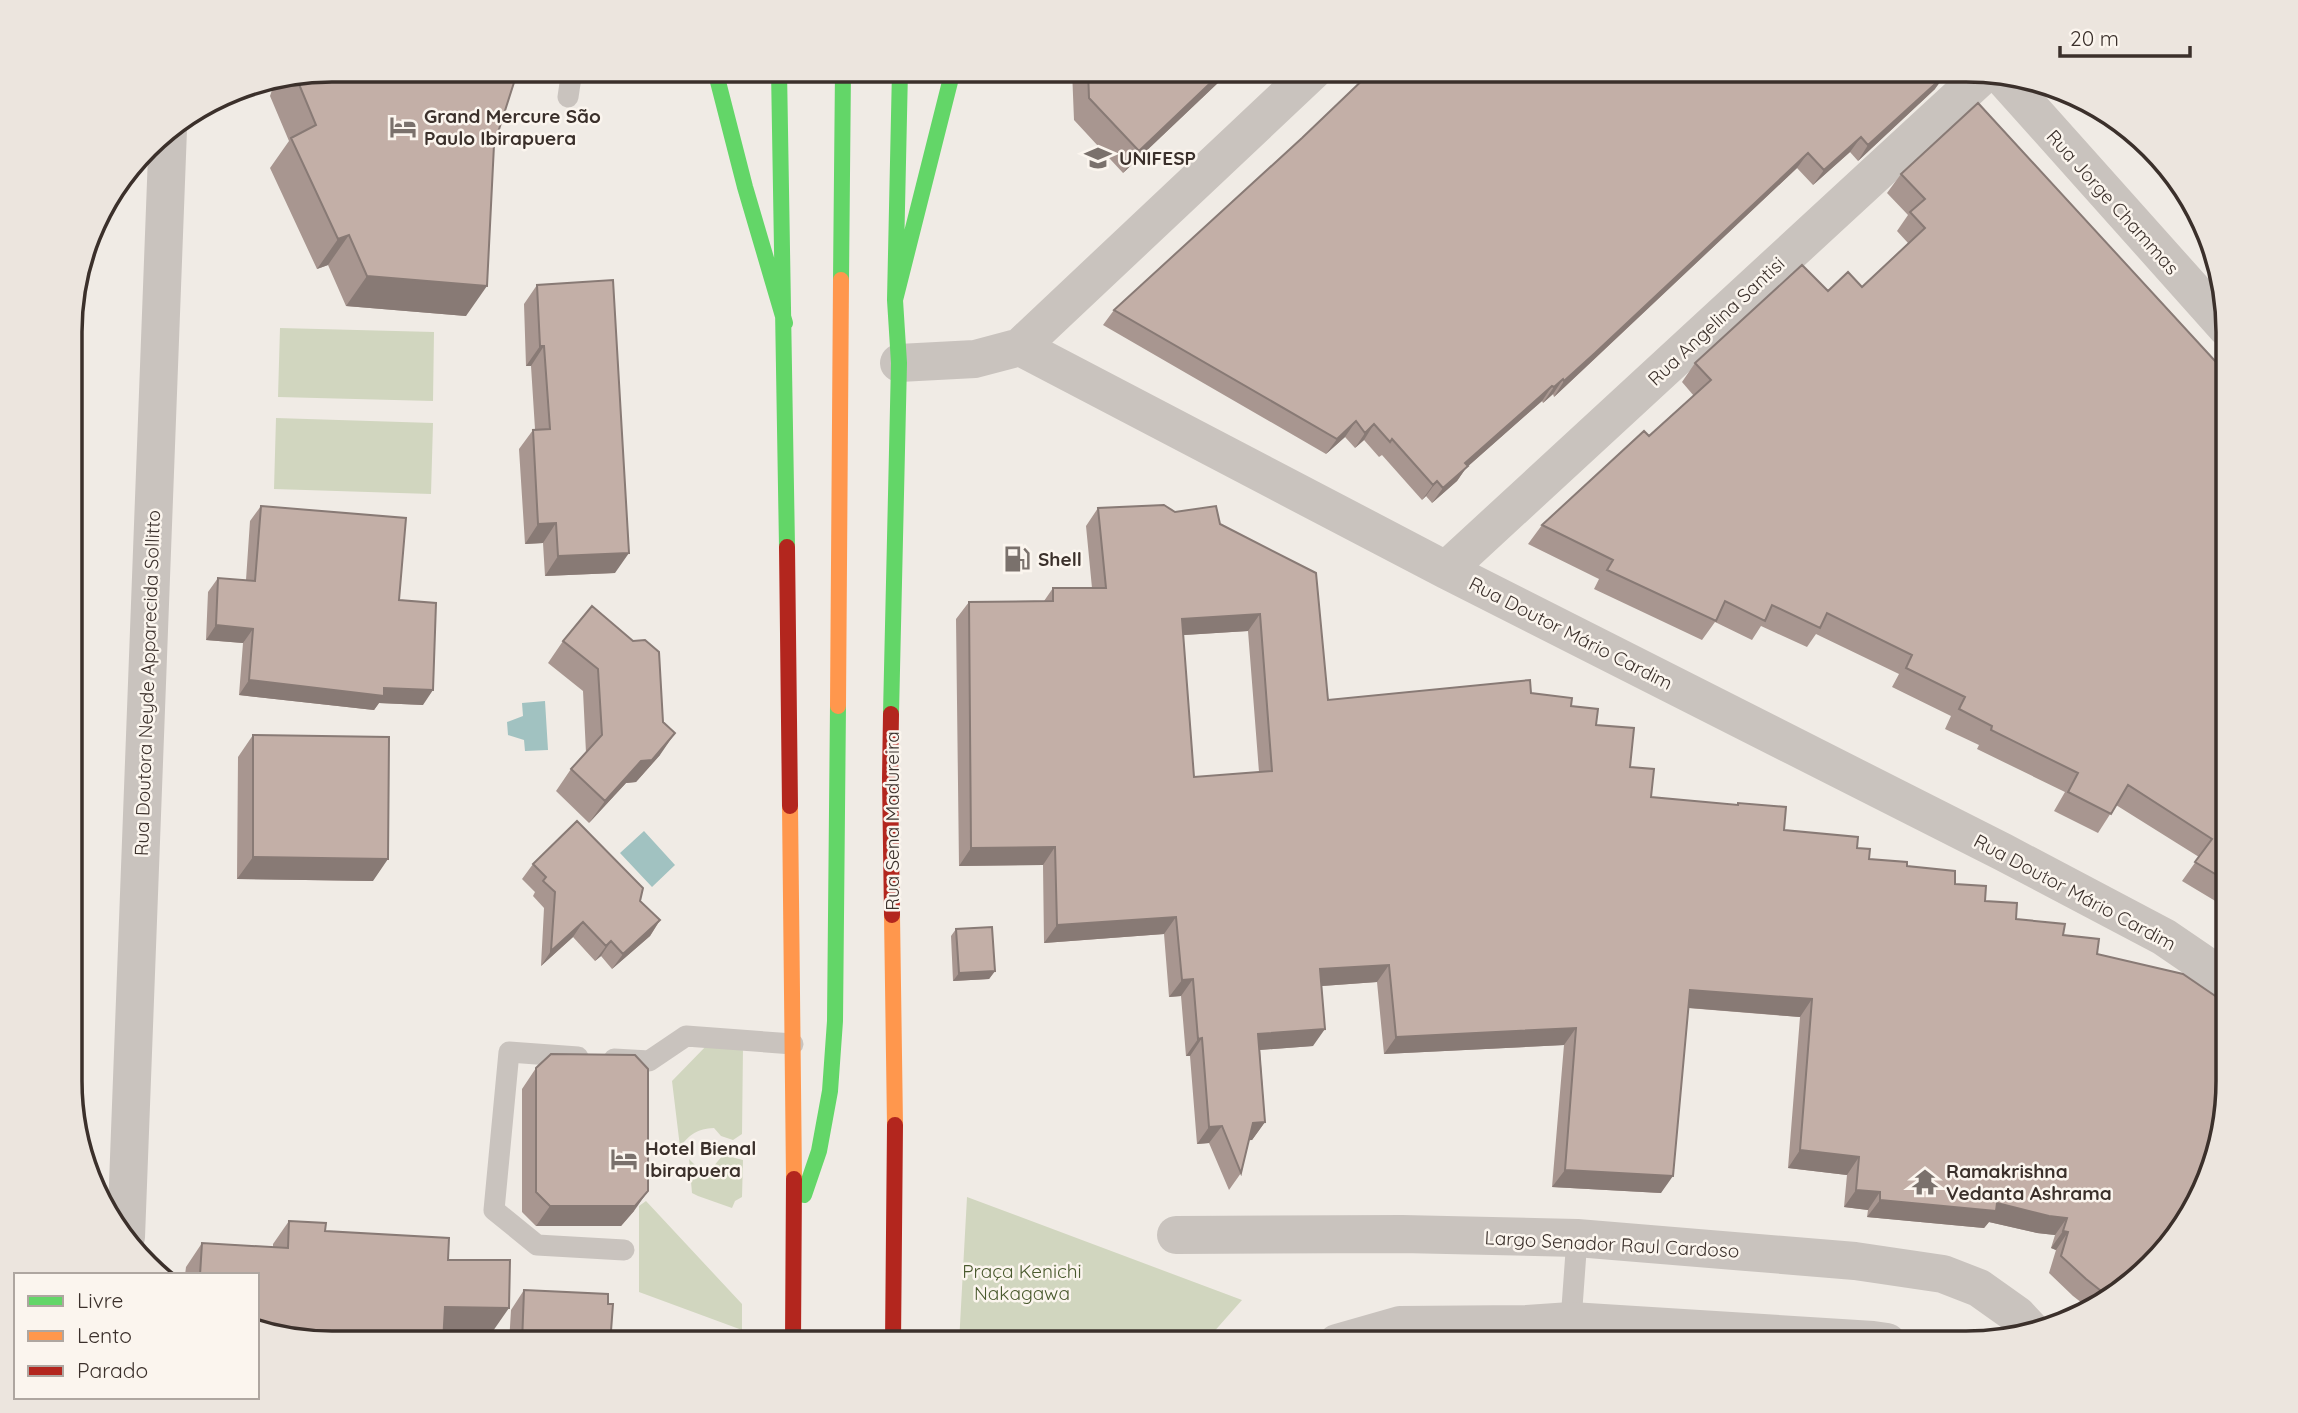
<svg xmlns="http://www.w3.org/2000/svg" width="2298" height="1413" font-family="Quicksand,sans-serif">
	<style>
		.green { fill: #d1d6bf }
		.water { fill: #a1c2c1 }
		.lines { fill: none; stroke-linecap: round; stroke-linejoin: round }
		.lane { stroke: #c9c3be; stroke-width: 21 }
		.street { stroke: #c9c3be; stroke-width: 38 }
		.fast { stroke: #63d668; stroke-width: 16 }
		.slow { stroke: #ff974d; stroke-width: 16 }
		.jam { stroke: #b3261e; stroke-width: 16 }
		.wall { fill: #a89690; fill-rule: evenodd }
		.shaded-wall { fill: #887a75 }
		.building { fill: #c3afa7; stroke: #887a75; stroke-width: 2; fill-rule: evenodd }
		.labels { text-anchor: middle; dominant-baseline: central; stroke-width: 5; stroke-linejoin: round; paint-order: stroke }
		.poi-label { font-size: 19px; font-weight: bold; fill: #3b302b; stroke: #fbf5ee; text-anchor: start }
		.street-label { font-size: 19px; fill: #3b302b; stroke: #fbf5ee }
		.park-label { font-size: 19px; fill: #4a5a2e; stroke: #fbf5ee }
		.rim { fill: none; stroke: #3b302b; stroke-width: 3.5 }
	</style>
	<rect width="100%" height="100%" fill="#f0ebe5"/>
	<path class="green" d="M 280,328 L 434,332 L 433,401 L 278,397 Z
		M 276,418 L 433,423 L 431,494 L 274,489 Z
		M 709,1043 L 743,1046 L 742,1134 L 733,1140 L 721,1136 L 714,1128 C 697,1129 690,1134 680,1147 L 672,1081 Z
		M 723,1155 L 743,1160 L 742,1197 L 735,1201 L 732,1208 L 698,1196 L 692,1193 L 689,1159 L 698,1168 L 712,1168 Z
		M 967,1197 L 1242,1300 L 1204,1343 L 959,1343 Z
		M 646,1201 L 742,1304 L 742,1330 L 639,1292 L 639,1206 Z
		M 664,1332 L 740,1334 L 740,1343 L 664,1343 Z"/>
	<path class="water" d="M 545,701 L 548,750 L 525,751 L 524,740 L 508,735 L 507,722 L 523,716 L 522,703 Z
		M 644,831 L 675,865 L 652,887 L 620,853 Z"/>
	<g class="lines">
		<path class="lane" d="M 568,97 L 572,70
			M 578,1057 L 509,1052 L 494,1210 L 537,1245 L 624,1250
			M 614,1059 L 649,1061 L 686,1036 L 793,1044
			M 1577,1238 L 1571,1321 L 1579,1343"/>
		<path class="street" d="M 2000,74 L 2227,328
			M 1020,347 L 1314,70
			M 899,363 L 975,359 L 1020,347 L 1446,570 L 2003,852 L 2164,937 L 2227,980
			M 1446,570 L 1985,73
			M 1176,1235 L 1402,1234 L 1577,1238 L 1855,1261 L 1943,1274 L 1979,1288 L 2017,1315 L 2029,1328
			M 126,1237 L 168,129
			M 1337,1343 L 1400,1325 L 1527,1324 L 1571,1321 L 1873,1340 L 1887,1342"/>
		<path class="fast" d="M 715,70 L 745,187 L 785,323
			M 779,70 L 787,547
			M 841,280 L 843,70
			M 895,300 L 900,70
			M 891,714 L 899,363 L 895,300 L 953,70
			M 804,1195 L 819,1151 L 830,1091 L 835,1021 L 838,706"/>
		<path class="slow" d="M 838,706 L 841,280
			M 790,806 L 794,1179
			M 892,915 L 895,1125"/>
		<path class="jam" d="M 787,547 L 790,806
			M 891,714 L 890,778 L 892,915
			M 793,1343 L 794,1179
			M 893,1343 L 895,1125"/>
	</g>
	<path class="wall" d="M 332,70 L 494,145 L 466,316 L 346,306 L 328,265 L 317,269 L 270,168 L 289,141 L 270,96 L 275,81 Z
		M 1072,70 L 1158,70 L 1164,76 L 1221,80 L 1123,173 L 1074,120 Z
		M 1935,89 L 1858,161 L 1850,152 L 1813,185 L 1797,168 L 1585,368 L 1554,397 L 1553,394 L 1543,403 L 1542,401 L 1466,468 L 1457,481 L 1432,503 L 1426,496 L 1422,500 L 1382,455 L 1379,457 L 1364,440 L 1355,448 L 1345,437 L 1326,454 L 1103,325 L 1114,310 L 1302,138 Z
		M 2088,101 L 2097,105 L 2109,114 L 2104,118 Z
		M 1901,174 L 2227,374 L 2227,908 L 2182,881 L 2199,857 L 2116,805 L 2098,833 L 2054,811 L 2065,792 L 1977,749 L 1979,745 L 1945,729 L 1951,716 L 1892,687 L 1899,674 L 1816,634 L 1807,647 L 1761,626 L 1752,640 L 1715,622 L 1702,640 L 1594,589 L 1599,579 L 1528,544 L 1542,525 L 1649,436 L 1694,396 L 1682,382 L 1695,363 L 1828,291 L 1862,287 L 1908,243 L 1897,231 L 1908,215 L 1887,193 Z
		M 537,285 L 615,573 L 545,576 L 543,543 L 525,544 L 519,449 L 533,430 L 535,429 L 531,366 L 526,366 L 524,304 Z
		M 261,506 L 399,600 L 423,705 L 379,703 L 374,710 L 239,695 L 243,643 L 206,640 L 208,592 L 218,578 L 246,580 L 250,521 Z
		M 1098,508 L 1175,512 L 1220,524 L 1328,700 L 1531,693 L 1571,706 L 1596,725 L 1630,767 L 1651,797 L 1736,805 L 1738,803 L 1784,830 L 1857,848 L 1869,859 L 1907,866 L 1955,884 L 2016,919 L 2063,935 L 2097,954 L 2151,1267 L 2097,1308 L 2091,1310 L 2073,1296 L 2049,1273 L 2056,1250 L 2051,1248 L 2055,1235 L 2037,1233 L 1989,1222 L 1984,1228 L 1867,1217 L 1868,1210 L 1844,1207 L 1847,1175 L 1788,1168 L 1800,1017 L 1688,1008 L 1661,1193 L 1552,1187 L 1564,1045 L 1384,1054 L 1377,982 L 1322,986 L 1313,1046 L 1260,1050 L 1265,1122 L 1252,1140 L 1249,1140 L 1241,1173 L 1229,1190 L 1209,1143 L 1197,1144 L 1190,1056 L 1186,1056 L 1181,996 L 1169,997 L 1164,934 L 1044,943 L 1043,865 L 959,866 L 956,619 L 969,602 L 1044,601 L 1053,588 L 1092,588 L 1086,526 ZM 1248,631 L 1259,772 L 1194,777 L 1183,635 Z
		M 563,641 L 633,641 L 660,755 L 636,782 L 626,783 L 589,823 L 556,791 L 571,769 L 586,753 L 583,691 L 548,663 Z
		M 253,735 L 373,881 L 237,879 L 238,757 Z
		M 533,864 L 640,901 L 660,920 L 650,936 L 612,969 L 601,956 L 595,961 L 573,937 L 541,966 L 544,908 L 533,896 L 535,892 L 522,879 Z
		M 956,929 L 995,971 L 989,979 L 953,981 L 951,936 Z
		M 536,1068 L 634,1211 L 621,1226 L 536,1226 L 522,1212 L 522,1089 Z
		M 289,1221 L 325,1231 L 448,1260 L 493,1331 L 444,1331 L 257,1275 L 185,1275 L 186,1267 L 202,1243 L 273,1247 L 273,1244 Z
		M 524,1290 L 608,1304 L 612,1341 L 615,1343 L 509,1343 L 511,1310 Z"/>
	<path class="shaded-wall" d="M 1224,70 L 1228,70 L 1221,80 L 1123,173 L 1139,151 Z
		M 1946,74 L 1935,89 L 1858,161 L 1868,145 Z
		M 1861,137 L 1850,152 L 1813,185 L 1824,170 Z
		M 1808,153 L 1797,168 L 1554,397 L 1564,381 Z
		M 349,235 L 328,265 L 317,269 L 338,239 Z
		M 367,276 L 487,286 L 466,316 L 346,306 Z
		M 540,346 L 544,346 L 531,366 L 526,366 Z
		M 1563,379 L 1553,394 L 1543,403 L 1554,387 Z
		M 1552,386 L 1542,401 L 1466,468 L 1457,481 L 1432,503 L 1443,488 L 1465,463 Z
		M 1356,421 L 1345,437 L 1326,454 L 1337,439 Z
		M 1374,424 L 1364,440 L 1355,448 L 1365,433 Z
		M 1437,481 L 1426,496 L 1422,500 L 1433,485 Z
		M 556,523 L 543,543 L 525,544 L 538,524 Z
		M 629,553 L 615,573 L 545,576 L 558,556 Z
		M 1260,614 L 1248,631 L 1169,636 L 1182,619 Z
		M 216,625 L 253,629 L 243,643 L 206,640 Z
		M 249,680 L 384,688 L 433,690 L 423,705 L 379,703 L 374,710 L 239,695 Z
		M 675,733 L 660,755 L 636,782 L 626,783 L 589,823 L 605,801 L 641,761 Z
		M 1055,847 L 1043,865 L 959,866 L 971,848 Z
		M 253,857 L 388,859 L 373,881 L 237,879 Z
		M 1176,917 L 1164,934 L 1044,943 L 1057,925 Z
		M 660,920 L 650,936 L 612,969 L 623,954 Z
		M 583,922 L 573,937 L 541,966 L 551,951 Z
		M 611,941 L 601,956 L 595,961 L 606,946 Z
		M 1389,965 L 1377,982 L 1308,987 L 1320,969 Z
		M 995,971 L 989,979 L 953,981 L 959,973 Z
		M 1193,979 L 1181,996 L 1169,997 L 1182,980 Z
		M 1690,990 L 1812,999 L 1800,1017 L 1678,1007 Z
		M 1576,1028 L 1564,1045 L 1384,1054 L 1396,1037 Z
		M 1325,1029 L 1313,1046 L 1246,1051 L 1258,1034 Z
		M 1202,1038 L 1190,1056 L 1186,1056 L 1198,1039 Z
		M 1265,1122 L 1252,1140 L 1240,1141 L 1253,1123 Z
		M 1222,1126 L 1209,1143 L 1197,1144 L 1209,1127 Z
		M 1800,1150 L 1859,1157 L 1847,1175 L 1788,1168 Z
		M 1565,1170 L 1673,1176 L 1661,1193 L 1552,1187 Z
		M 1856,1190 L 1880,1192 L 1868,1210 L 1844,1207 Z
		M 648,1191 L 634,1211 L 621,1226 L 536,1226 L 550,1206 Z
		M 1880,1200 L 1997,1203 L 2067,1218 L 2055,1235 L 2037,1233 L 1989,1222 L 1984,1228 L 1867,1217 Z
		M 2063,1231 L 2068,1232 L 2056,1250 L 2051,1248 Z
		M 445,1307 L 509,1308 L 493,1331 L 429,1331 Z"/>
	<path class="building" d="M 332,70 L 518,70 L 494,145 L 487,286 L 367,276 L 349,235 L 338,239 L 291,138 L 316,125 L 296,77 Z
		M 1088,70 L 1158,70 L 1164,76 L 1171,70 L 1224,70 L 1139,151 L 1089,98 Z
		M 1373,70 L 1942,70 L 1946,74 L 1868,145 L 1861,137 L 1824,170 L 1808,153 L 1595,353 L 1564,381 L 1563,379 L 1554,387 L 1552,386 L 1465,463 L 1468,466 L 1443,488 L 1437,481 L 1433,485 L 1392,439 L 1390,442 L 1374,424 L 1365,433 L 1356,421 L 1337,439 L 1114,310 L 1302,138 Z
		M 1978,103 L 2227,374 L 2227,881 L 2195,862 L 2212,839 L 2128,785 L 2111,814 L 2068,792 L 2078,773 L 1991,730 L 1992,726 L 1959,709 L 1965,697 L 1906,668 L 1912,655 L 1827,613 L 1820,628 L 1772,605 L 1765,621 L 1725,601 L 1716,621 L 1607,570 L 1613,560 L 1542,525 L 1644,431 L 1649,436 L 1711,380 L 1695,363 L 1802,265 L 1828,291 L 1848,272 L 1862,287 L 1925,228 L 1910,212 L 1925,199 L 1901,174 Z
		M 613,280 L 629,553 L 558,556 L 556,523 L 538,524 L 533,430 L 550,429 L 544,346 L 540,346 L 537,285 Z
		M 1164,505 L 1175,512 L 1216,506 L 1220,524 L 1316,573 L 1328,700 L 1530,680 L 1531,693 L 1572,698 L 1571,706 L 1598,709 L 1596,725 L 1634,728 L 1630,767 L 1654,769 L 1651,797 L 1738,805 L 1738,803 L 1786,807 L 1784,830 L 1858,837 L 1857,848 L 1870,849 L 1869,859 L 1907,862 L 1907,866 L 1955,871 L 1955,884 L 1986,886 L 1985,901 L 2017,903 L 2016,919 L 2065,924 L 2063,935 L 2099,939 L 2097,954 L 2183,974 L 2227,1004 L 2227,1098 L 2193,1212 L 2151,1267 L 2110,1298 L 2086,1279 L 2061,1256 L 2068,1232 L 2063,1231 L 2067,1218 L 2049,1216 L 1997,1203 L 1996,1211 L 1880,1200 L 1880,1192 L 1856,1190 L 1859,1157 L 1800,1150 L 1812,999 L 1690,990 L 1673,1176 L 1565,1170 L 1576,1028 L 1396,1037 L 1389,965 L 1320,969 L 1325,1029 L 1258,1034 L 1265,1122 L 1253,1123 L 1241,1173 L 1222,1126 L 1209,1127 L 1202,1038 L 1198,1039 L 1193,979 L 1182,980 L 1176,917 L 1057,925 L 1055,847 L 971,848 L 969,602 L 1053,601 L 1053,588 L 1106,588 L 1098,508 ZM 1260,614 L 1272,771 L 1194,777 L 1182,619 Z
		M 261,506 L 406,518 L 399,600 L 436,603 L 433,690 L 384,688 L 384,696 L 249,680 L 253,629 L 216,625 L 218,578 L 255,581 Z
		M 592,606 L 633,641 L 645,640 L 659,652 L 663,722 L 675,733 L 652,760 L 641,761 L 605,801 L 571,769 L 602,735 L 598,669 L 563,641 Z
		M 253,735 L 389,737 L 388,859 L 253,857 Z
		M 577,821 L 643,888 L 640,901 L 660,920 L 623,954 L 611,941 L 606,946 L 583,922 L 551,951 L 555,892 L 543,881 L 546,877 L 533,864 Z
		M 992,927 L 995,971 L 959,973 L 956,929 Z
		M 551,1054 L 635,1055 L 648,1069 L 648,1191 L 635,1206 L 550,1206 L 536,1192 L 536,1068 Z
		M 289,1221 L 326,1223 L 325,1231 L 449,1238 L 448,1260 L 510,1260 L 509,1308 L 445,1307 L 443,1343 L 332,1343 L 264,1334 L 257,1331 L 257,1275 L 200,1275 L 202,1243 L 288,1248 Z
		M 524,1290 L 608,1294 L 608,1304 L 613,1304 L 611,1331 L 612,1341 L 615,1340 L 615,1343 L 522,1343 Z"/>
	<defs>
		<g id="hotel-bare" transform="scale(2.1)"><path d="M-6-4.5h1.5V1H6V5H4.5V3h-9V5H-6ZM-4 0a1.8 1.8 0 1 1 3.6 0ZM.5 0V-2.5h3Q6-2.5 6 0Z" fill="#7a716c" stroke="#fbf5ee" stroke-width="2.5" paint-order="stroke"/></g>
		<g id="university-bare" transform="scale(2.1)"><path d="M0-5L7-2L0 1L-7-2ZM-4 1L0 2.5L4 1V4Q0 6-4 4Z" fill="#7a716c" stroke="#fbf5ee" stroke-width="2.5" paint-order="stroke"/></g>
		<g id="fuel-bare" transform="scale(2.1)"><path d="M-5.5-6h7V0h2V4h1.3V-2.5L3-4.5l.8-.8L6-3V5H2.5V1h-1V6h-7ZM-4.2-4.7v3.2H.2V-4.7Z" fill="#7a716c" stroke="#fbf5ee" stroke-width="2.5" paint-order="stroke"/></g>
		<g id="temple-bare" transform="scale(2.1)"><path d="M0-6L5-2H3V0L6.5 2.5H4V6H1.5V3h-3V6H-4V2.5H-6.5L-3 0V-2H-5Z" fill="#7a716c" stroke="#fbf5ee" stroke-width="2.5" paint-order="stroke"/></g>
	</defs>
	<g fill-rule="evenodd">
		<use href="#hotel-bare" x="403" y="127"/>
		<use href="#university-bare" x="1098" y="158"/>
		<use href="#fuel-bare" x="1017" y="559"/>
		<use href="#hotel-bare" x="624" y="1159"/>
		<use href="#temple-bare" x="1925" y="1182"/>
	</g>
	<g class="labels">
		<g class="poi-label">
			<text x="424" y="116">Grand Mercure São<tspan x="424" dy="22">Paulo Ibirapuera</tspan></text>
			<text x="1119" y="158">UNIFESP</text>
			<text x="1038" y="559">Shell</text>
			<text x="645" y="1148">Hotel Bienal<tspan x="645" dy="22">Ibirapuera</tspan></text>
			<text x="1946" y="1171">Ramakrishna<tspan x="1946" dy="22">Vedanta Ashrama</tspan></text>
		</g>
		<g class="street-label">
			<text transform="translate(2113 202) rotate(48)">Rua Jorge Chammas</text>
			<text transform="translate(1716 321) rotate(-43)">Rua Angelina Santisi</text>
			<text transform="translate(1571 633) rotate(27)">Rua Doutor Mário Cardim</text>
			<text transform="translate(147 683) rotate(-88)">Rua Doutora Neyde Apparecida Sollitto</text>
			<text transform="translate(892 821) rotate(-90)">Rua Sena Madureira</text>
			<text transform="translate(2075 892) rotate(28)">Rua Doutor Mário Cardim</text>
			<text transform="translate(1612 1244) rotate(3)">Largo Senador Raul Cardoso</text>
		</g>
		<g class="park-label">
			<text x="1022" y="1271">Praça Kenichi<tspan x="1022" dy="22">Nakagawa</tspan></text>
		</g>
	</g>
	<path d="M0 0H2298V1413H0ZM332 82H1966A250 250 0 0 1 2216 332V1081A250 250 0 0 1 1966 1331H332A250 250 0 0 1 82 1081V332A250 250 0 0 1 332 82Z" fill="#ece5de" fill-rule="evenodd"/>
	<path class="rim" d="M332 82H1966A250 250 0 0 1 2216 332V1081A250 250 0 0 1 1966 1331H332A250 250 0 0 1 82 1081V332A250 250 0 0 1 332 82Z"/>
	<rect x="14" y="1273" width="245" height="126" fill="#fbf5ee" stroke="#aea6a0" stroke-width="2"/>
	<rect x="28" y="1296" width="35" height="10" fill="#63d668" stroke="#aea6a0" stroke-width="2"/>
	<text x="77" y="1308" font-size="21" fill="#3b302b">Livre</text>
	<rect x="28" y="1331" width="35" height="10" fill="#ff974d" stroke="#aea6a0" stroke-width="2"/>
	<text x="77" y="1343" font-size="21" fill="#3b302b">Lento</text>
	<rect x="28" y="1366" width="35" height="10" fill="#b3261e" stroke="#aea6a0" stroke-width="2"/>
	<text x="77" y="1378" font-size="21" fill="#3b302b">Parado</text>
	<path d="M2060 46v10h130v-10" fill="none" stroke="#3b302b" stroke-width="3.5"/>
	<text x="2070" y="46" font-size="21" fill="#3b302b" stroke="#fbf5ee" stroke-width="5" paint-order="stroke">20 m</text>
</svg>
